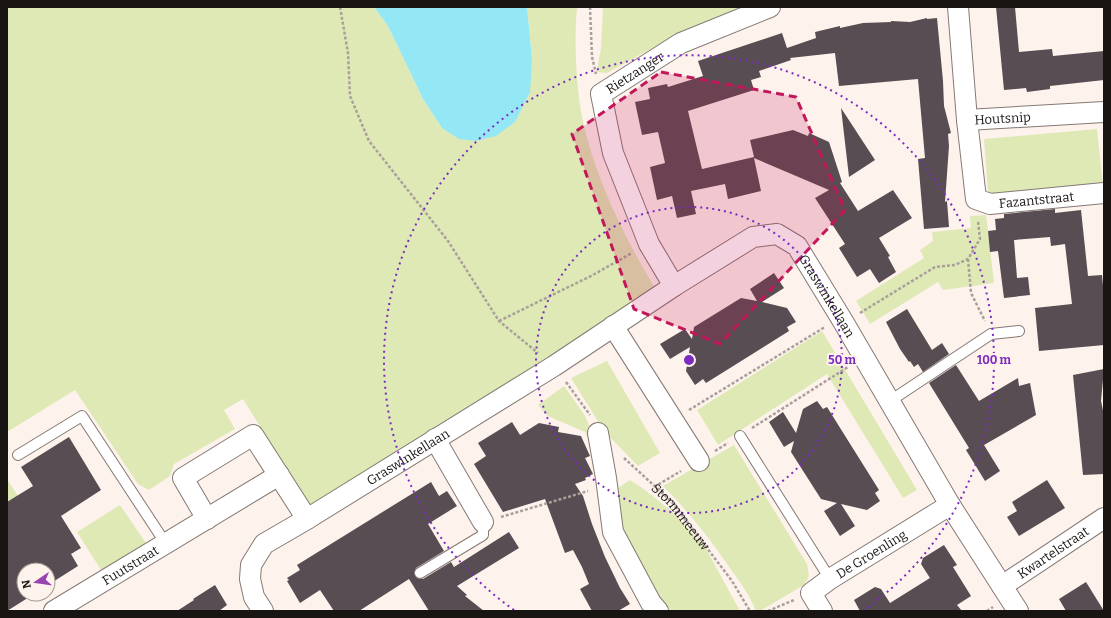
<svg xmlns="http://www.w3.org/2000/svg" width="1111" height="618" font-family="Bitter,serif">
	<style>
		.green { fill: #dfe9b5 }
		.water { fill: #94e8f6 }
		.building { fill: #574d52 }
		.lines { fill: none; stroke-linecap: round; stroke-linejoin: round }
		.service-casing { stroke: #847974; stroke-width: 12 }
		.minor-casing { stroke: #847974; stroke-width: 22 }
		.path { stroke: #a9a09b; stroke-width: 2.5; stroke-dasharray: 3 2; stroke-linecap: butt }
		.service { stroke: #fff; stroke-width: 10 }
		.minor { stroke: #fff; stroke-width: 20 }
		.marked { fill: #c2185b; fill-opacity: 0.2; stroke: #c2185b; stroke-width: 3; stroke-dasharray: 8 5; stroke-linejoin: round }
		.ring { fill: none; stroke: #7b2cbf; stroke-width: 2; stroke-dasharray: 2 4 }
		.labels { text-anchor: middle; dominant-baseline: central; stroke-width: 4; stroke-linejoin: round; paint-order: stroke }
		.street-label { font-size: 13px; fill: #191513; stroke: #fef2ec }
		.centre { fill: #7b2cbf; stroke: #fef2ec; stroke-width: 2 }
		.ring-label { font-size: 12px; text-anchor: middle; font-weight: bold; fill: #7b2cbf; stroke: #fef2ec; stroke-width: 4; stroke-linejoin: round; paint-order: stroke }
	</style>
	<rect width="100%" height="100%" fill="#fef2ec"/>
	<path class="green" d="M 7,7 L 374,7 L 388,26 L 423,99 L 442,128 L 532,59 L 527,7 L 577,7 C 574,39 576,85 582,117 C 595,179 624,236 656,290 L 309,506 L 243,399 L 224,410 L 235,429 L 174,464 L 170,476 L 149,490 L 138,484 L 75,390 L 7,432 Z
		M 603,7 L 744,7 L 717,17 L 676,35 L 607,73 L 598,72 L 597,70 L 601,48 Z
		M 1097,129 L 1103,187 L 994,198 L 988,192 L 984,139 Z
		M 986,215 L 994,283 L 943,290 L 938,282 L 870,324 L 856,301 L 924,258 L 920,250 L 933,241 L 932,232 L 971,228 L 970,216 Z
		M 822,331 L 917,490 L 903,498 L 827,374 L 718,445 L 697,410 Z
		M 607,361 L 660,453 L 638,466 L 604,431 L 571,378 Z
		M 564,386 L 584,414 L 593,434 L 598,461 L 585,432 L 548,416 L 538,405 Z
		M 734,445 L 807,564 L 809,576 L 804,585 L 760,611 L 756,611 C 749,594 738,579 727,564 C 708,536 687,510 663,486 Z
		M 7,479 L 18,496 L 7,503 Z
		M 630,480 L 641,487 L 669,509 L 705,547 L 740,611 L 670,611 C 645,577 626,538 611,499 L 616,489 Z
		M 120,505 L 148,546 L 103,573 L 77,532 Z"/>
	<path class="water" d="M 374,7 L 527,7 L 532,59 L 530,92 L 515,122 L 496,136 L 476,141 L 459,139 L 442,128 L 423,99 L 388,26 Z"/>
	<path class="building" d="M 996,7 L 1015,7 L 1019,52 L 1052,49 L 1053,56 L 1104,51 L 1104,80 L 1050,86 L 1050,89 L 1027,92 L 1026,88 L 1004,90 Z
		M 927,18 L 927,19 L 937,18 L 943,81 L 944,106 L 951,133 L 948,134 L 949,146 L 945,202 L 947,201 L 949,227 L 924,229 L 918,159 L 925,158 L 918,79 L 839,86 L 835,53 L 790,58 L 791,60 L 759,71 L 761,77 L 751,80 L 754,90 L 688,111 L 702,169 L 754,157 L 750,140 L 793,130 L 808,136 L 809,133 L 829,142 L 842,182 L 840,183 L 858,211 L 893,190 L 912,218 L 879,238 L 890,256 L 888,257 L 896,272 L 879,283 L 870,269 L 857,277 L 839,248 L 845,244 L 815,198 L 829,190 L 754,158 L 761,191 L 728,199 L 725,184 L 691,191 L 696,214 L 677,218 L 672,196 L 657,200 L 650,167 L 665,163 L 658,132 L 642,135 L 635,102 L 650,99 L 648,88 L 667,84 L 668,87 L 703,76 L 698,61 L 782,33 L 787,48 L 816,38 L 815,32 L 840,26 L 840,28 L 863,23 L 891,22 L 891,21 L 910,22 Z
		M 841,108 L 875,160 L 849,177 Z
		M 1055,209 L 1055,213 L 1081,210 L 1088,276 L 1102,275 L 1104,296 L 1104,345 L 1039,351 L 1035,308 L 1072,304 L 1065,244 L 1051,246 L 1050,237 L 1014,240 L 1017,278 L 1028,277 L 1030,295 L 1004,298 L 998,251 L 990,252 L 988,231 L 996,230 L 995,219 L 1004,218 L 1004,214 Z
		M 774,273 L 784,288 L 762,302 L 787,308 L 796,322 L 787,327 L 789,331 L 706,383 L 703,379 L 695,385 L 686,371 L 690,347 L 670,359 L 660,344 L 685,329 L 692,339 L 694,327 L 741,298 L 757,301 L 750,289 Z
		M 907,309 L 932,350 L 942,343 L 949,354 L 923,372 L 918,364 L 914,367 L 910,361 L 909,362 L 900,349 L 886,322 Z
		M 956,365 L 979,401 L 1018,378 L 1019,386 L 1030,383 L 1036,415 L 984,445 L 1000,471 L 985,481 L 966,450 L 969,448 L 929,383 Z
		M 1104,369 L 1101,401 L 1104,415 L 1104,474 L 1083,475 L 1073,375 Z
		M 817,401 L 823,409 L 827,407 L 879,490 L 875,493 L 880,501 L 867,510 L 841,504 L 855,526 L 840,536 L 824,511 L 837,503 L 821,499 L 791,452 L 794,441 L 784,447 L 769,422 L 783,412 L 796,433 L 803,409 Z
		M 512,422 L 520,435 L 539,423 L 559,427 L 558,432 L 581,436 L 590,456 L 585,458 L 593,474 L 585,478 L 586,480 L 575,484 L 583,496 L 592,524 L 605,557 L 620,588 L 630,604 L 618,611 L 592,611 L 580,589 L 589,584 L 582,567 L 573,550 L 565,553 L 545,499 L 503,512 L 474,464 L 486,456 L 478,443 Z
		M 69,437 L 101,490 L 61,516 L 81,548 L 71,554 L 78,566 L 48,585 L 48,570 L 24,570 L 24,594 L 34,594 L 7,611 L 7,502 L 33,486 L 21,467 Z
		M 1047,480 L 1065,508 L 1019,536 L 1007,517 L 1017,511 L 1012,502 Z
		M 431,482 L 439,496 L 447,491 L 457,506 L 428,524 L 444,551 L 416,568 L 414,573 L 417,578 L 423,579 L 451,562 L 454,567 L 509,532 L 519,548 L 457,586 L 467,595 L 465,596 L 484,611 L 429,611 L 409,579 L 359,611 L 334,611 L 320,590 L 300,603 L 287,581 L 289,580 L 287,578 L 300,570 L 297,565 Z
		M 944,545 L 957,565 L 953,567 L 971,596 L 957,605 L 962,611 L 860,611 L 854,600 L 875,587 L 881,589 L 890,603 L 930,578 L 921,564 L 923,558 Z
		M 1086,582 L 1104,611 L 1066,611 L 1059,599 Z
		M 215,585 L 227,605 L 219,611 L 177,611 L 194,600 L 193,599 Z"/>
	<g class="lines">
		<g class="service-casing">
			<path id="service" d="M 890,401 L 991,334 L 1019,331
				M 740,436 L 830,579
				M 18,455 L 82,416 L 166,544
				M 420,573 L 483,535 L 483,522"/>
		</g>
		<g class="minor-casing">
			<g id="minor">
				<path id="s2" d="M 958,7 L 967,120 L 1104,112"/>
				<path id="s3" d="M 967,120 L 976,199 L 990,204 L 1104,193"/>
				<path id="s4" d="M 674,286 L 649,244 L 613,153 L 601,94 L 681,43 L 770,7"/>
				<path d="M 613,326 L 699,461"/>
				<path d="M 598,433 L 606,478 L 613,532 L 651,603 L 658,611"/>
				<path d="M 435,439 L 483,522"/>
				<path d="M 207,519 L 183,478 L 253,435 L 307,519"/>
				<path id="s5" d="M 1002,586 L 1104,518"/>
				<path id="s6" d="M 54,611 L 279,475"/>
				<path id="s7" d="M 263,611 L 254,597 L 250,579 L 251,565 L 264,544 L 307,519 L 554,366 L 674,286 L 753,237 L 777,234 L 797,246 L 844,323 L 950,505 L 1018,611"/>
				<path id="s8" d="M 822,611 L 811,593 L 830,579 L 950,505"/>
			</g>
		</g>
		<g class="path">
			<path d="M 340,7 L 348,53 L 350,96 L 369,141 L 448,241 L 499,321 L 538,353"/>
			<path d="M 590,7 L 592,57 L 596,74"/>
			<path d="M 968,259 L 971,293 L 985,321"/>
			<path d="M 860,313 L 935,267 L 955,265 L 968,259 L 980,239 L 978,221"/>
			<path d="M 499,321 L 591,276 L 632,253"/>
			<path d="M 566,382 L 590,415"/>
			<path d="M 689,410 L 825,327"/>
			<path d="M 752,428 L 848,367"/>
			<path d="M 715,451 L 728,443"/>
			<path id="s1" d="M 624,458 L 672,502 L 732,581 L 750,611"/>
			<path d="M 654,487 L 681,471"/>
			<path d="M 501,517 L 588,491"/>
			<path d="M 768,611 L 794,600"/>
			<path d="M 987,611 L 993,607"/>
		</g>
		<use href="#service" class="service"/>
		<use href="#minor" class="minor"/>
	</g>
	<path class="marked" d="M 661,72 L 796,97 L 845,210 L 720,344 L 634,309 L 572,134 Z"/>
	<g class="ring">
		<circle cx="689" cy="360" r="153"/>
		<path d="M514 610A305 305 0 1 1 864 610"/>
	</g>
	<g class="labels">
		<g class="street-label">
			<text stroke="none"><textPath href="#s4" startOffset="247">Rietzanger</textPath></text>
			<text stroke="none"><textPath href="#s2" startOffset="149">Houtsnip</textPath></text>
			<text stroke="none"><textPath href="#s3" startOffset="141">Fazantstraat</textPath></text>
			<text stroke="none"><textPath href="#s7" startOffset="757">Graswinkellaan</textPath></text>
			<text stroke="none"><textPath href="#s7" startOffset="242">Graswinkellaan</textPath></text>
			<text stroke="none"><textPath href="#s1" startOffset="82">Stormmeeuw</textPath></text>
			<text stroke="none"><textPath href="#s5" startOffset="61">Kwartelstraat</textPath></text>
			<text stroke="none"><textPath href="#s8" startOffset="93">De Groenling</textPath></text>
			<text stroke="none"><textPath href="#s6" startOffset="89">Fuutstraat</textPath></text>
		</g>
	</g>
	<circle cx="689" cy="360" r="6" class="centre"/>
	<g class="ring-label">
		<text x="842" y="364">50 m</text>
		<text x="994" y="364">100 m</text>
	</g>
	<rect width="1111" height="618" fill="none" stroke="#191513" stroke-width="16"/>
	<g transform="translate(36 582) rotate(257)"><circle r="19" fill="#fef2ec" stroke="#a29a95"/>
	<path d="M0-3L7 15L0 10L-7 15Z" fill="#9943b0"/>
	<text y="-6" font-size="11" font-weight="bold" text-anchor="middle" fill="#191513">N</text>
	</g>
</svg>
